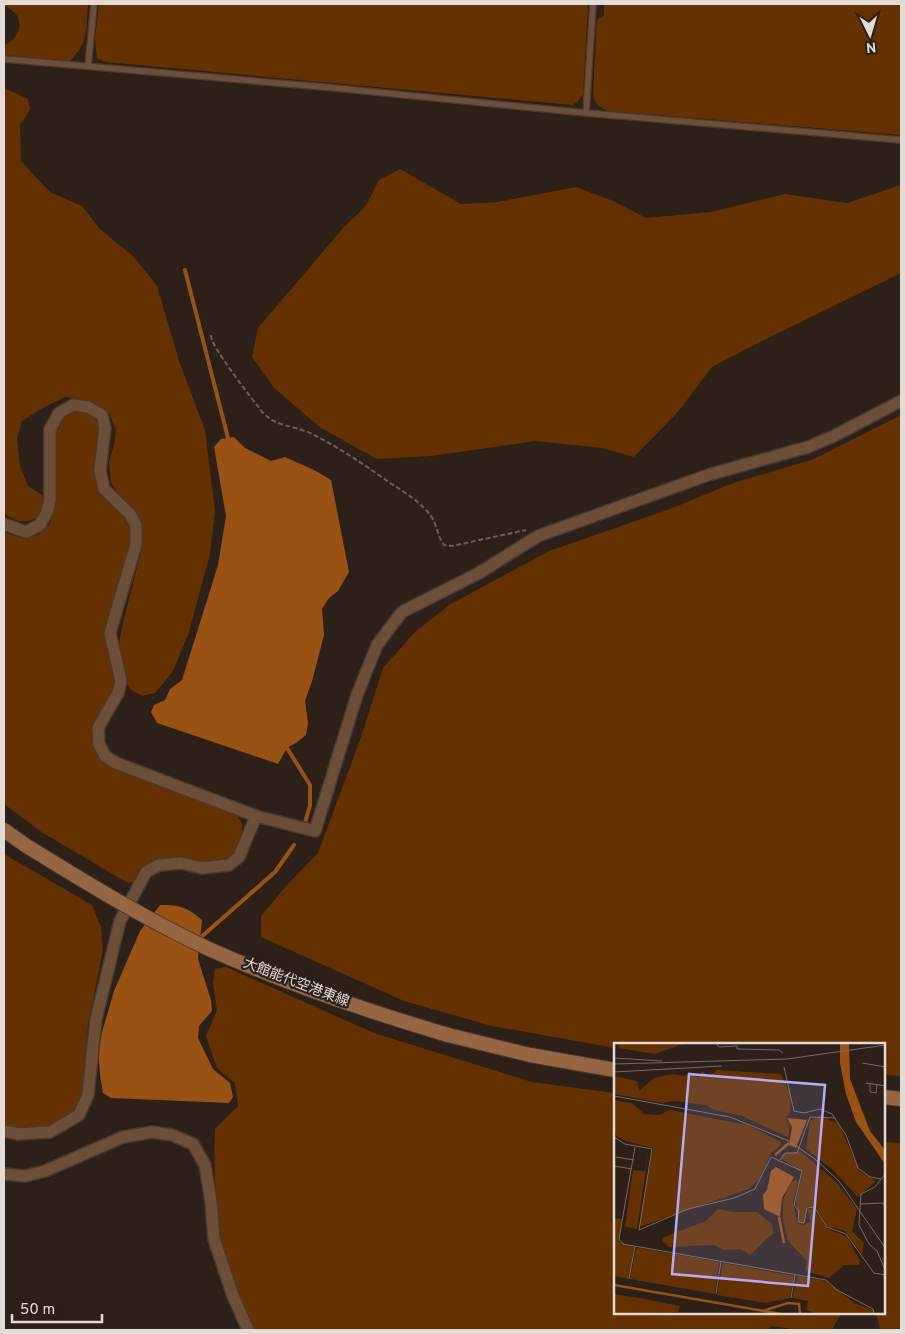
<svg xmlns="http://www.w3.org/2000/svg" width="905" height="1334" font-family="Overpass,'Noto Sans JP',sans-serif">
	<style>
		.green { fill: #663100 }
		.water { fill: #995114 }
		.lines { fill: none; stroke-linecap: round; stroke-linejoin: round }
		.stream { stroke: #995114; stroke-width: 4 }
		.service-casing { stroke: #463a33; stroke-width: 8 }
		.minor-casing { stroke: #463a33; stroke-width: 14 }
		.secondary-casing { stroke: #463a33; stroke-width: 16 }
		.path { stroke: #695e58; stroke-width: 2; stroke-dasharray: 5 2.5; stroke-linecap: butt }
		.service { stroke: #6d4e39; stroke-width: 5.5 }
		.minor { stroke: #6d4e39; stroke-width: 11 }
		.secondary { stroke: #966542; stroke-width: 14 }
		.secondary-bridge-casing { stroke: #463a33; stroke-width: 16; stroke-linecap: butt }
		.secondary-bridge { stroke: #966542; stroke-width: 14 }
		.labels { text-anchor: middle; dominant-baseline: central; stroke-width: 4.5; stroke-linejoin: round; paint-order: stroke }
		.street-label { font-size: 14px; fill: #e3dbd6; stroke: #2c2019 }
		.inset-river { fill: none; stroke: #995114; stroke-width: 2.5 }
		.inset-road { fill: none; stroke: #756b65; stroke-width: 1 }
		.view { fill: #b4acf9; fill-opacity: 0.15; stroke: #b4acf9; stroke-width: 2.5 }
		.inset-edge { fill: none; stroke: #e3dbd6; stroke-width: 2.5 }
	</style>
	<rect width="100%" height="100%" fill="#2c2019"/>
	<path class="green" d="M 4,4 L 88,4 C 86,29 89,42 70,61 L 4,55 L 4,45 C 24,38 25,12 4,6 Z
		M 99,4 L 588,4 L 583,94 L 579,100 L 573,105 L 105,62 L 97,58 L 95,39 Z
		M 604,4 L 901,4 L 901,135 L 608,111 C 597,106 594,103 593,92 L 597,20 L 604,15 Z
		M 4,88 L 28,99 L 30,110 L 20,125 L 21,161 L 50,192 L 82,206 L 100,229 L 134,257 L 157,286 L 179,361 L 205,430 L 215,511 L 210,554 L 189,632 L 173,671 L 155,693 L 142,696 L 130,689 L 121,672 L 119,644 L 123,622 L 143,545 L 141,526 L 137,512 L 117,492 L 111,482 L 109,463 L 115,441 L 116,429 L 108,411 L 91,401 L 65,397 L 39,410 L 22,421 L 17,438 L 20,466 L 28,486 L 42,495 L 44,503 L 39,517 C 27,524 14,522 4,513 Z
		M 400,169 L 461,204 L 498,202 L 576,187 L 613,201 L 646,218 L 711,212 L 785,194 L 847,203 L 901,185 L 901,273 L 760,342 L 712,367 L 677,413 L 634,457 L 602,448 L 536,441 L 431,456 L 377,459 L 321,428 L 274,388 L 252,357 L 258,328 L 344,227 L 366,206 L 379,180 Z
		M 79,411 L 92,415 L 100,423 L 100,433 L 95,473 L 105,498 L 128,520 L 132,532 L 129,550 L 105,634 L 115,680 L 114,692 L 93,729 L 103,760 L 237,815 L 242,824 L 242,840 L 235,854 L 220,860 L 199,863 L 157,862 L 139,871 L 134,881 L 128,883 L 43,833 L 4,804 L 4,532 L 21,538 L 38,535 L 50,524 L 53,509 L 56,434 L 65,415 Z
		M 901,415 L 901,1076 L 884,1075 L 884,1044 L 615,1044 L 615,1048 L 492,1026 L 404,1001 L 261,937 L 261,916 L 286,886 L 318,853 L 360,740 L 383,668 L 414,633 L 449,605 L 549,551 L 670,509 L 733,483 L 814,459 Z
		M 4,854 L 92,905 L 101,927 L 103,950 L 88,1025 L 83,1092 L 74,1112 L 50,1127 L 20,1130 L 4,1126 Z
		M 226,967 L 374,1033 L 532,1082 L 615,1093 L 615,1313 L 841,1313 L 832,1330 L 798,1330 L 772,1326 L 767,1330 L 255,1330 C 248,1316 239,1301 233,1285 C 216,1235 213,1181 215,1129 L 238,1106 L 235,1083 L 217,1068 L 206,1036 L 217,1010 L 213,982 L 215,969 Z
		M 884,1142 L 901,1143 L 901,1330 L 880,1330 L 877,1316 L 869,1313 L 884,1313 Z"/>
	<path class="water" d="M 234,437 L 245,448 L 271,461 L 285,457 L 316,471 L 331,480 L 349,572 L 338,591 L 329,598 L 322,609 L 324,635 L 312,681 L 305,701 L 308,723 L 306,735 L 296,743 L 287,748 L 278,764 L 157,723 L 151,712 L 154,705 L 165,700 L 170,689 L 182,680 L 218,565 L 226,516 L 214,447 L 221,439 Z
		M 160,905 C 180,905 187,907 202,920 L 198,959 L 211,1000 L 212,1011 L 199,1026 L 198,1038 L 213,1069 L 230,1083 L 233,1097 L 229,1103 L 111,1098 L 103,1093 L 100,1075 L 98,1046 L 114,991 L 140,931 Z"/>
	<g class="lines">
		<path class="stream" d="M 185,270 L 228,438
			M 287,748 L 310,785 L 310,805 L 305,823
			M 200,938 L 275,872 L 294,845"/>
		<g class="service-casing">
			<path id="service" d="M 4,59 L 335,88 L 586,113 L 901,140
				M 88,66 L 94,4
				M 586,113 L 593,4"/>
		</g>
		<g class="minor-casing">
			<path id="minor" d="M 4,524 L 26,532 L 40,525 L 47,512 L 50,500 L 50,429 L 59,413 L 73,405 L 88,407 L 102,415 L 105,428 L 100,471 L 104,489 L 130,514 L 136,526 L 136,544 L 110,633 L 121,681 L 118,693 L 98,728 L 99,744 L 105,756 L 116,763 L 256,816 L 315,831 L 357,695 L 377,645 L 402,612 L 479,573 L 538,536 L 708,475 L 808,447 L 834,436 L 901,401
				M 4,1131 L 18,1134 L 50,1132 L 79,1115 L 88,1095 L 96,1019 L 120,921 L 146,872 L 159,865 L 181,863 L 202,868 L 229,865 L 239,857 L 256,816
				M 4,1174 L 25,1176 L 45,1171 L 123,1137 L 152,1132 L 172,1135 L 193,1144 L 205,1165 L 211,1202 L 214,1239 L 233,1296 L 248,1330"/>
		</g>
		<g class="secondary-casing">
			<path id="secondary" d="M 4,830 L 25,845
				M 448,1035 L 530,1055 L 615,1070
				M 884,1097 L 901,1099"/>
		</g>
		<path class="path" d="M 211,335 C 210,346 254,401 263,413 C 279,428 294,425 312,434 C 340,448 365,465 390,483 C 403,491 417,500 427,511 C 438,523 436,534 444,545 L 452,546 L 526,530"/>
		<use href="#service" class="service"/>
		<use href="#minor" class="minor"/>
		<use href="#secondary" class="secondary"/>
		<g class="secondary-bridge-casing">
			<path id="secondary-bridge" d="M 25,845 C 85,882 145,919 209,949 C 287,984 367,1011 448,1035"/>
		</g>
		<use href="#secondary-bridge" class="secondary-bridge"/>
	</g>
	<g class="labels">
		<g class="street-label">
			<text transform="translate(296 983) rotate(21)">大館能代空港東線</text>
		</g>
	</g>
	<g transform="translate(614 1043)">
		<rect width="271" height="271" fill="#2c2019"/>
		<path d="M 4,0 L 72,0 L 40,11 L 5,5 ZM 103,27 L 167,31 L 177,54 L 176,70 L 172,74 L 176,85 L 174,94 L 128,73 L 100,67 L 92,62 L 61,58 L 48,60 L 0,51 L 0,33 L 23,38 L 25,48 L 40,35 L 58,31 L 69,33 L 77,29 L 84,35 L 88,28 L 95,33 ZM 0,57 L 18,60 L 30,71 L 45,72 L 56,67 L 133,82 L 167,99 L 167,102 L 157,110 L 145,137 L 134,146 L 25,184 L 39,105 L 12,98 L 2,93 L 1,88 L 0,92 ZM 206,73 L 225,81 L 245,128 L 262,138 L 244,154 L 219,127 L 192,106 L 196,78 ZM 35,106 L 23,186 L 11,184 L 19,127 L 31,128 ZM 186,108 L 222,139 L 243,166 L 238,188 L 250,200 L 248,211 L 231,188 L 213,183 L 200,163 L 193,164 L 190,180 L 185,179 L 182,158 L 189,129 L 168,116 L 170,111 ZM 182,136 L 184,140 L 179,159 L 183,180 L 189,182 L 196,179 L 194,167 L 199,165 L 214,186 L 233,194 L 246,218 L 245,222 L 230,222 L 215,235 L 191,228 L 193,218 L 174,198 L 169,176 L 169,157 L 177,140 ZM 104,166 L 119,169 L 143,169 L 158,181 L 159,190 L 136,212 L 127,206 L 110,207 L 100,202 L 55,204 L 48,198 L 50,194 L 92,178 ZM 0,175 L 8,176 L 5,199 L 20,204 L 15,236 L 0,233 ZM 25,205 L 105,219 L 101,251 L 16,236 L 22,206 ZM 109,220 L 180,233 L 176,255 L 152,260 L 103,252 ZM 184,233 L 212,238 L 240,260 L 259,267 L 259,271 L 205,271 L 192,267 L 194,258 L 178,255 ZM 0,251 L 26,255 L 23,265 L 26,255 L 66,263 L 64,269 L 0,271 Z" fill="#663100"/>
		<path d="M 226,0 L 235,0 L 236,36 L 256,88 L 271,107 L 271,121 L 242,79 L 232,51 L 226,20 ZM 173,75 L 193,77 L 182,105 L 175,102 L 178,84 ZM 162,124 L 180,134 L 168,155 L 166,174 L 150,166 L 149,152 L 153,147 L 157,128 Z" fill="#995114"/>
		<path class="inset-river" d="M 161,112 L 175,100M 165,174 L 170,200M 0,242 L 167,271M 148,268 L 174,260 L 185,261 L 186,271"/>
		<path class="inset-road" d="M 102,0 L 105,4 L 123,3 L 123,6 L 165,7 L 169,10M 0,15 L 48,18M 248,20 L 272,24M 0,21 L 173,16 L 272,2M 170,24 L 180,68 L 190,70 L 206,66 L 218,71 L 232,92 L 244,125 L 256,134 L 267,136M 0,29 L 108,23M 252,40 L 272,43M 256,41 L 256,49 L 262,50 L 263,42M 0,53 L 116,74 L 175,98 L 201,116 L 225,138 L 272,206M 0,94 L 11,101 L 38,106 L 25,187 L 74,166 L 120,155 L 141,146 L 157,114 L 188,128 L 180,162 L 185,168 L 184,179 L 190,180 L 193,165 L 200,164 L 213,184 L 232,191 L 260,230 L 272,232M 21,104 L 5,196 L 9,201 L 212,237 L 223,247 L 259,266 L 260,271M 2,114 L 20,117M 166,117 L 171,110 L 183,110 L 196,74 L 222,75M 0,123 L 18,126M 272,130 L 261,144 L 247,151 L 245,182 L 255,201 L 263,208 L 272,229M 246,161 L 269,160 L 272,165M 15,236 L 21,203M 102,251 L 107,218M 177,255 L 181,232"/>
		<path class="view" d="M 75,31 L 211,42 L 194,243 L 58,231 Z"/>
		<rect width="271" height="271" class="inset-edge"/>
	</g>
	<rect width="905" height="1334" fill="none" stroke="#e3dbd6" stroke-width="10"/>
	<g transform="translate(870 35) rotate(175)" stroke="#2c2019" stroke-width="4" paint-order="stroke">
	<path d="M0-4L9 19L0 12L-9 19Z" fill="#e3dbd6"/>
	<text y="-8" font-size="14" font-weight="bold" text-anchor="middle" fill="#e3dbd6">N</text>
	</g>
	<path d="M12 1314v8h90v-8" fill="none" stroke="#e3dbd6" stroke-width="2.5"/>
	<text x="20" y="1314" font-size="15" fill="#e3dbd6" stroke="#2c2019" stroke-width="4" paint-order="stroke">50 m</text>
</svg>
